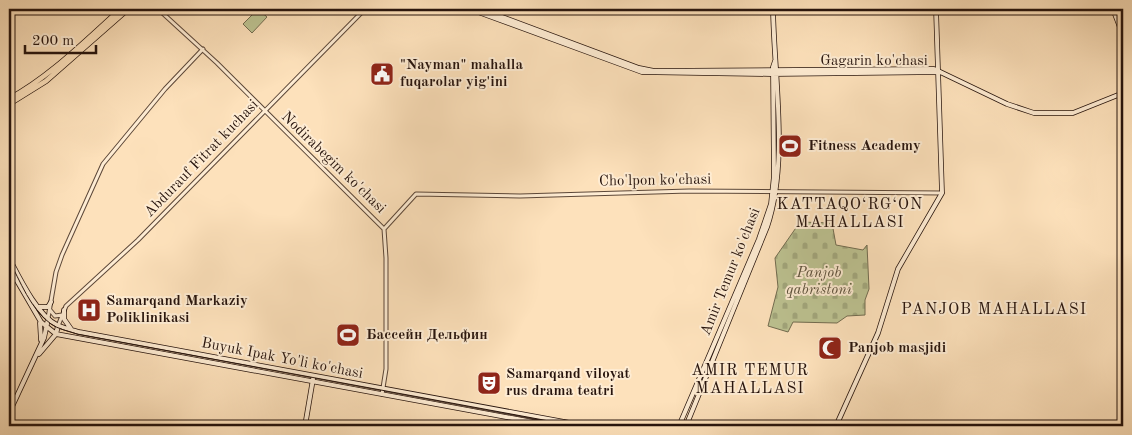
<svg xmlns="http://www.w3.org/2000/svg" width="1132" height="435" font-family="'Old Standard TT',serif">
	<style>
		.grass { fill: #bdc392; stroke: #726c50 }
		.cemetery { fill: url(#cemetery-stones); stroke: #726c50 }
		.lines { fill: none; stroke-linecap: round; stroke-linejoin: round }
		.tertiary-casing { stroke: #5c4738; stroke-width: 5 }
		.secondary-casing { stroke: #27140d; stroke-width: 5.5 }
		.primary-casing { stroke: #27140d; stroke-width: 6 }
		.tertiary { stroke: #feecd3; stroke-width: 3 }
		.secondary { stroke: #feecd3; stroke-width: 4 }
		.primary { stroke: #fde1bb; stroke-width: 4.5 }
		.tram { stroke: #27140d; stroke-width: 1 }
		.labels { text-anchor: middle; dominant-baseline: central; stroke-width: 4; stroke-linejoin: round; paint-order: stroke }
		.street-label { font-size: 15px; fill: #27140d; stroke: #feecd3 }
		.poi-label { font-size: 15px; font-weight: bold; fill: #27140d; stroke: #feecd3; text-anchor: start }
		.park-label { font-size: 15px; font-style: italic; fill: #5c513c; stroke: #feecd3 }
		.neighbourhood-label { font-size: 16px; letter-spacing: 1px; fill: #27140d; stroke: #feecd3 }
	</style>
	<defs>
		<pattern id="cemetery-stones" width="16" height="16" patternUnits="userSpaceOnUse" patternTransform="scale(1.25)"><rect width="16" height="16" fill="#bdc392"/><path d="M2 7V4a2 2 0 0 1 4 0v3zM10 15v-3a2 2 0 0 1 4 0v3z" fill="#a2a77d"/></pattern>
	</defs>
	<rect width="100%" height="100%" fill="#fde1bb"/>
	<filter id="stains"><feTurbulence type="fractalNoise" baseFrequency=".004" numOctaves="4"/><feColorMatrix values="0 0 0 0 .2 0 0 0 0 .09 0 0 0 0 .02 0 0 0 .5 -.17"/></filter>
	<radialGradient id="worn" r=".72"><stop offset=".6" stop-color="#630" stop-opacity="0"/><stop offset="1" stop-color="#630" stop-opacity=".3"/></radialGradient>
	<path class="grass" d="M 258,9 L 267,17 L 252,33 L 243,24 Z"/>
	<path class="cemetery" d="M 800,222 L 832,223 L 836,245 L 863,250 L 867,245 L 869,289 L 865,300 L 865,315 L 847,316 L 837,323 L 793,322 L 788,332 L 768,326 L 778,287 L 775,258 Z"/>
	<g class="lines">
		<g class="tertiary-casing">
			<path id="tertiary" d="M 158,9 L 217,63 L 384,229
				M 384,229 L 416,194 L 520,196 L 689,191 L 942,193
				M 50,310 L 55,316 L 62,315
				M 48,318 L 56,272 L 62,255 L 103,164 L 165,89 L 203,49
				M 58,326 L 66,306 L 138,240 L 365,9
				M 382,394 L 386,369 L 386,258 L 384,229"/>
		</g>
		<g class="secondary-casing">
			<path id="secondary" d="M 470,9 L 642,72 L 771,74 L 939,72
				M 481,9 L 639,68 L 654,71 L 934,69 L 1007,104 L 1034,113 L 1073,113 L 1123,93
				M 1113,9 L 1123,35
				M 9,258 C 19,277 37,315 57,325 C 64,328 72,330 79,332 L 586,426
				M 9,267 L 41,322 L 56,334 L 555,426
				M 39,307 L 48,307 L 51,302
				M 64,310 L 64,319 L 71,329
				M 40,323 L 41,340
				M 39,354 L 56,334 L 58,326
				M 9,413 L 44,338 L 48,319
				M 305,426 L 313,379
				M 679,426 L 759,239 L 771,204 L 774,176 L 773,67 L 775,61
				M 686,426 L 767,227 C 789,162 774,77 773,9
				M 836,426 L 878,333 L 898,269 L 942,193 L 936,9"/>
		</g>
		<g class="primary-casing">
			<path id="primary" d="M 9,99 C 51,76 85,41 121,9
				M 9,104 L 46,81 L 128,9"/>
		</g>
		<use href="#tertiary" class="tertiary"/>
		<use href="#secondary" class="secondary"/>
		<use href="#primary" class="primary"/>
		<path class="tram" d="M 9,260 C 20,281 31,310 51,324 C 58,329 68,331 77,334 L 576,426"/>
	</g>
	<defs>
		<g id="civic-square" transform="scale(1.25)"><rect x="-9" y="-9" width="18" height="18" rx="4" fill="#8f2418" stroke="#feecd3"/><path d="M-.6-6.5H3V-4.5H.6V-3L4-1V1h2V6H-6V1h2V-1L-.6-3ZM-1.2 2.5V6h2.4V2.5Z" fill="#fff"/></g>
		<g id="stadium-square" transform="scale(1.25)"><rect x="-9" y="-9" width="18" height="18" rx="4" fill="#8f2418" stroke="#feecd3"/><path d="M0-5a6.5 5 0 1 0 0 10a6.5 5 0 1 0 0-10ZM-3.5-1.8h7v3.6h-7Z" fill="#fff"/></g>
		<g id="hospital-square" transform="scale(1.25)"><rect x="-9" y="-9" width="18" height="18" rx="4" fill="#8f2418" stroke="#feecd3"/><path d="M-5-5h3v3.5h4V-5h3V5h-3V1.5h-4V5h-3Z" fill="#fff"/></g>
		<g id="mosque-square" transform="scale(1.25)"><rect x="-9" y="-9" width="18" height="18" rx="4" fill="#8f2418" stroke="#feecd3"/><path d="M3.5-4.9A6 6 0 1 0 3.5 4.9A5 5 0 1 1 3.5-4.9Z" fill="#fff"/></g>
		<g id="theatre-square" transform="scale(1.25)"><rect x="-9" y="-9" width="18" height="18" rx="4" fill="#8f2418" stroke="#feecd3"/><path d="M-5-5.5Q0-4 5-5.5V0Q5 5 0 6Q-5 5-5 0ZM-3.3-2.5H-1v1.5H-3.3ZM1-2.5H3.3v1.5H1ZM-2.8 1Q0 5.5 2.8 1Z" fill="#fff"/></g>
	</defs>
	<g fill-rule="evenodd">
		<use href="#civic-square" x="382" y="74"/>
		<use href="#stadium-square" x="790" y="146"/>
		<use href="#hospital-square" x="89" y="310"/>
		<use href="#stadium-square" x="348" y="335"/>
		<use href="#mosque-square" x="830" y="348"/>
		<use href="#theatre-square" x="489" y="383"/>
	</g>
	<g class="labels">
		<g class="street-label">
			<text x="874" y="61">Gagarin ko'chasi</text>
			<text transform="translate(202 159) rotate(-46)">Abdurauf Fitrat kuchasi</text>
			<text transform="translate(333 163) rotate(44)">Nodirabegim ko'chasi</text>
			<text transform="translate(655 181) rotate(-1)">Cho'lpon ko'chasi</text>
			<text transform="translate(731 272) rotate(-68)">Amir Temur ko'chasi</text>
			<text transform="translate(282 359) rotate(11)">Buyuk Ipak Yo'li ko'chasi</text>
		</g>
		<g class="poi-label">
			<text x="400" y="65">"Nayman" mahalla<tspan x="400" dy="17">fuqarolar yig'ini</tspan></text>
			<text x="808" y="146">Fitness Academy</text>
			<text x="106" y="301">Samarqand Markaziy<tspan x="106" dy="17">Poliklinikasi</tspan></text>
			<text x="366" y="335">Бассейн Дельфин</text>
			<text x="848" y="348">Panjob masjidi</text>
			<text x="506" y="374">Samarqand viloyat<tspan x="506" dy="17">rus drama teatri</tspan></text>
		</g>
		<g class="park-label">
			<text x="819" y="273">Panjob<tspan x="819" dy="17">qabristoni</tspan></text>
		</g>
		<g class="neighbourhood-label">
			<text x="850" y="205">KATTAQO‘RG‘ON<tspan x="850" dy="18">MAHALLASI</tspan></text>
			<text x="994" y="310">PANJOB MAHALLASI</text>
			<text x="750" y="371">AMIR TEMUR<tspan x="750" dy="18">MAHALLASI</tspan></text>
		</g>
	</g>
	<rect width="1132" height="435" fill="none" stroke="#fde1bb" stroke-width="30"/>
	<rect x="10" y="10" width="1112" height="415" fill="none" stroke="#27140d" stroke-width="2.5"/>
	<rect x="15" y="15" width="1102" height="405" fill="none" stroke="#27140d"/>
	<path d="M25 45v8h71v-8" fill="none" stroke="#27140d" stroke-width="2.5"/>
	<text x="32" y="45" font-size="15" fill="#27140d" stroke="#feecd3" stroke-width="4" paint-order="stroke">200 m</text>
	<rect width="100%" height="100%" filter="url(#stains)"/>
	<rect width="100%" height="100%" fill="url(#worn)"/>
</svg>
